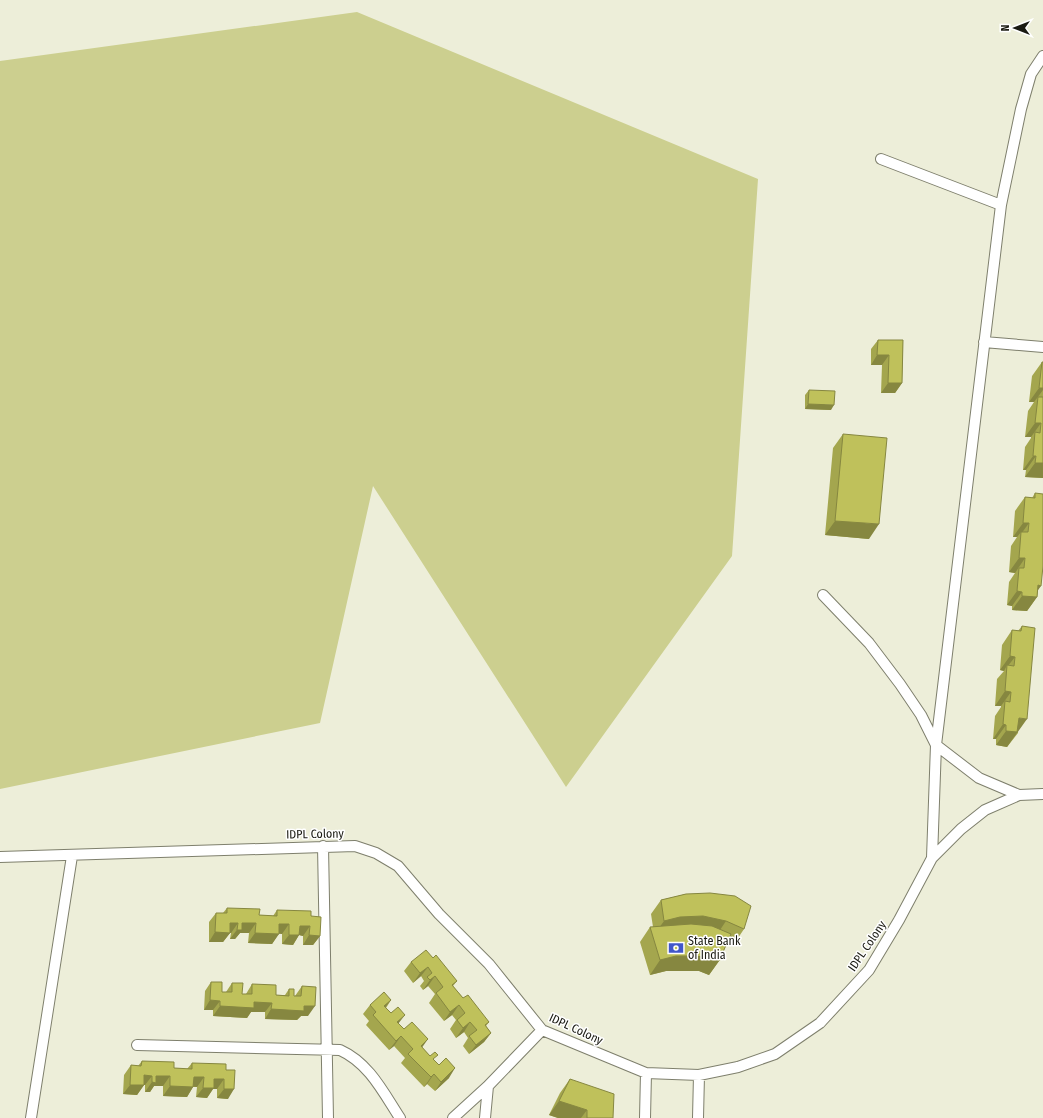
<svg xmlns="http://www.w3.org/2000/svg" width="1043" height="1118" font-family="'Fira Sans Condensed',sans-serif">
	<style>
		.green { fill: #cccf8f }
		.lines { fill: none; stroke-linecap: round; stroke-linejoin: round }
		.service-casing { stroke: #7e7f6c; stroke-width: 12 }
		.service { stroke: #fff; stroke-width: 10 }
		.wall { fill: #a4a64e }
		.shaded-wall { fill: #868740 }
		.building { fill: #bfc15b; stroke: #868740 }
		.labels { text-anchor: middle; dominant-baseline: central; stroke-width: 3; stroke-linejoin: round; paint-order: stroke }
		.street-label { font-size: 12px; fill: #1a1a12; stroke: #fff }
		.poi-label { font-size: 12px; fill: #1a1a12; stroke: #fff; text-anchor: start }
	</style>
	<rect width="100%" height="100%" fill="#edeed9"/>
	<path class="green" d="M 357,12 L 758,179 L 732,556 L 566,787 L 373,486 L 320,723 L 0,789 L 0,61 Z"/>
	<g class="lines">
		<g class="service-casing">
			<path id="service" d="M 881,159 L 1001,205
				M 984,342 L 1043,347
				M 823,595 L 869,643 L 900,684 L 921,715 L 936,745 L 979,778 L 1019,795
				M 323,846 L 328,1118
				M 0,857 L 355,846 L 376,853 L 398,866 L 439,914 L 489,964 L 542,1030 L 646,1073 L 699,1075 L 738,1067 L 775,1054 L 820,1023 L 869,970 L 899,920 L 932,858 L 961,829 L 985,810 L 1019,795 L 1043,794
				M 932,858 L 936,745 L 1001,205 L 1021,109 L 1031,74 L 1043,56
				M 137,1045 L 340,1050 C 369,1063 383,1092 400,1118
				M 31,1118 L 72,856
				M 453,1118 L 488,1086
				M 485,1118 L 488,1086 L 542,1030
				M 645,1118 L 646,1073
				M 698,1118 L 699,1075"/>
		</g>
		<use href="#service" class="service"/>
	</g>
	<path class="wall" d="M 878,340 L 903,340 L 902,383 L 895,393 L 881,393 L 882,365 L 871,365 L 871,349 Z
		M 1042,362 L 1043,362 L 1043,478 L 1025,477 L 1026,470 L 1023,470 L 1025,447 L 1031,438 L 1031,437 L 1025,437 L 1028,411 L 1034,402 L 1029,402 L 1032,376 Z
		M 809,390 L 831,410 L 805,409 L 805,395 Z
		M 843,434 L 869,539 L 825,535 L 833,448 Z
		M 1035,493 L 1038,591 L 1037,597 L 1027,611 L 1012,610 L 1012,606 L 1007,605 L 1009,582 L 1015,573 L 1009,572 L 1011,546 L 1017,537 L 1013,537 L 1015,511 L 1025,497 L 1032,498 Z
		M 1022,626 L 1018,733 L 1007,747 L 996,745 L 996,739 L 993,739 L 995,716 L 1001,707 L 1001,706 L 995,706 L 997,679 L 1004,671 L 1000,670 L 1002,645 L 1012,630 L 1018,631 Z
		M 686,894 L 744,929 L 734,944 L 728,941 L 719,961 L 709,975 L 699,971 L 666,971 L 650,975 L 640,942 L 650,927 L 653,927 L 651,914 L 661,900 Z
		M 227,908 L 259,915 L 273,916 L 277,910 L 311,916 L 320,936 L 313,945 L 303,945 L 303,936 L 299,935 L 293,945 L 282,944 L 282,934 L 279,933 L 272,944 L 248,943 L 249,933 L 240,933 L 235,939 L 230,939 L 231,933 L 230,933 L 223,942 L 209,942 L 209,922 L 216,913 L 223,913 Z
		M 433,958 L 457,981 L 453,986 L 463,998 L 489,1022 L 486,1026 L 491,1033 L 484,1042 L 469,1054 L 463,1046 L 468,1038 L 464,1032 L 456,1038 L 450,1029 L 456,1020 L 452,1015 L 444,1021 L 429,1003 L 435,994 L 428,986 L 423,990 L 420,986 L 424,981 L 421,976 L 413,983 L 404,971 L 411,962 Z
		M 211,982 L 222,992 L 226,992 L 232,983 L 242,994 L 246,994 L 252,984 L 276,995 L 285,995 L 289,989 L 294,996 L 295,996 L 302,986 L 308,1016 L 301,1016 L 297,1020 L 265,1019 L 265,1012 L 251,1012 L 247,1018 L 213,1016 L 213,1010 L 204,1010 L 205,991 Z
		M 391,1000 L 386,1008 L 399,1024 L 434,1060 L 449,1078 L 435,1091 L 427,1084 L 424,1087 L 401,1063 L 405,1058 L 394,1046 L 389,1050 L 366,1025 L 369,1021 L 363,1014 L 370,1005 Z
		M 142,1061 L 174,1068 L 187,1069 L 192,1063 L 226,1070 L 228,1099 L 217,1098 L 217,1089 L 213,1089 L 207,1098 L 196,1097 L 197,1087 L 193,1087 L 187,1097 L 163,1096 L 163,1086 L 154,1086 L 150,1092 L 145,1092 L 145,1085 L 144,1085 L 137,1095 L 123,1094 L 124,1075 L 131,1065 L 138,1066 Z
		M 570,1079 L 613,1118 L 558,1118 L 549,1115 L 560,1093 Z"/>
	<path class="shaded-wall" d="M 877,355 L 889,355 L 882,365 L 871,365 Z
		M 888,383 L 902,383 L 895,393 L 881,393 Z
		M 1039,388 L 1043,388 L 1043,390 L 1034,402 L 1029,402 Z
		M 808,404 L 834,405 L 831,410 L 805,409 Z
		M 1035,423 L 1041,423 L 1031,437 L 1025,437 Z
		M 1033,456 L 1036,456 L 1026,470 L 1023,470 Z
		M 1043,457 L 1043,478 L 1025,477 L 1035,463 Z
		M 835,521 L 879,524 L 869,539 L 825,535 Z
		M 1023,523 L 1029,523 L 1021,534 L 1021,532 L 1017,537 L 1013,537 Z
		M 1019,558 L 1025,558 L 1015,573 L 1009,572 Z
		M 1038,585 L 1041,586 L 1033,597 L 1037,597 L 1027,611 L 1012,610 L 1022,596 Z
		M 1017,591 L 1022,592 L 1012,606 L 1007,605 Z
		M 1010,656 L 1015,657 L 1007,667 L 1007,665 L 1004,671 L 1000,670 Z
		M 1005,691 L 1011,692 L 1001,706 L 995,706 Z
		M 1019,718 L 1027,719 L 1007,747 L 996,745 L 1006,731 Z
		M 1003,724 L 1006,725 L 996,739 L 993,739 Z
		M 703,916 L 726,921 L 716,936 L 654,935 L 664,921 L 680,917 Z
		M 230,923 L 238,923 L 231,933 L 226,932 L 230,933 L 223,942 L 209,942 L 215,932 Z
		M 242,923 L 256,923 L 249,933 L 240,933 L 235,939 L 230,939 Z
		M 279,924 L 289,924 L 282,934 L 272,933 Z
		M 300,926 L 310,926 L 303,936 L 299,935 L 293,945 L 282,944 L 289,935 Z
		M 255,933 L 279,934 L 272,944 L 248,943 Z
		M 309,935 L 320,936 L 313,945 L 303,945 Z
		M 676,956 L 709,957 L 719,961 L 709,975 L 699,971 L 666,971 L 650,975 L 660,960 Z
		M 428,967 L 421,976 L 413,983 L 420,973 Z
		M 435,976 L 428,986 L 423,990 L 430,980 Z
		M 210,1000 L 220,1001 L 213,1010 L 204,1010 Z
		M 391,1000 L 384,1009 L 384,1006 Z
		M 254,1002 L 272,1003 L 265,1012 L 251,1012 L 247,1018 L 213,1016 L 220,1006 Z
		M 459,1005 L 452,1015 L 444,1021 L 450,1012 Z
		M 304,1006 L 315,1006 L 308,1016 L 301,1016 L 297,1020 L 265,1019 L 271,1009 Z
		M 405,1015 L 398,1024 L 397,1022 Z
		M 470,1022 L 464,1032 L 456,1038 L 463,1028 Z
		M 491,1033 L 484,1042 L 469,1054 L 476,1045 Z
		M 401,1036 L 394,1046 L 389,1050 L 396,1041 Z
		M 428,1039 L 421,1049 L 421,1046 Z
		M 455,1068 L 449,1078 L 435,1091 L 441,1082 Z
		M 434,1074 L 427,1084 L 424,1087 L 431,1077 Z
		M 144,1075 L 152,1076 L 145,1085 L 140,1085 L 144,1085 L 137,1095 L 123,1094 L 130,1085 Z
		M 156,1076 L 170,1076 L 163,1086 L 154,1086 L 150,1092 L 145,1092 Z
		M 194,1077 L 204,1077 L 197,1087 L 187,1086 Z
		M 214,1079 L 224,1079 L 217,1089 L 213,1089 L 207,1098 L 196,1097 L 203,1088 Z
		M 170,1086 L 193,1087 L 187,1097 L 163,1096 Z
		M 224,1089 L 234,1089 L 228,1099 L 217,1098 Z
		M 559,1101 L 587,1110 L 581,1118 L 558,1118 L 549,1115 Z"/>
	<path class="building" d="M 878,340 L 903,340 L 902,383 L 888,383 L 889,355 L 877,355 Z
		M 1042,362 L 1043,362 L 1043,388 L 1039,388 Z
		M 809,390 L 835,391 L 834,405 L 808,404 Z
		M 1038,397 L 1043,397 L 1043,463 L 1035,463 L 1036,456 L 1033,456 L 1035,432 L 1040,433 L 1041,423 L 1035,423 Z
		M 843,434 L 887,438 L 879,524 L 835,521 Z
		M 1035,493 L 1043,494 L 1043,566 L 1041,586 L 1038,585 L 1037,597 L 1022,596 L 1022,592 L 1017,591 L 1019,568 L 1024,568 L 1025,558 L 1019,558 L 1021,532 L 1028,532 L 1029,523 L 1023,523 L 1025,497 L 1035,498 Z
		M 1022,626 L 1035,628 L 1027,719 L 1019,718 L 1017,732 L 1006,731 L 1006,725 L 1003,724 L 1005,701 L 1010,702 L 1011,692 L 1005,691 L 1007,665 L 1014,666 L 1015,657 L 1010,656 L 1012,630 L 1021,631 Z
		M 710,893 L 735,896 L 751,906 L 744,929 L 726,921 L 703,916 L 680,917 L 664,921 L 661,900 L 686,894 Z
		M 227,908 L 260,909 L 259,915 L 277,916 L 277,910 L 311,911 L 311,916 L 321,917 L 320,936 L 309,935 L 310,926 L 300,926 L 299,935 L 289,935 L 289,924 L 279,924 L 279,934 L 255,933 L 256,923 L 242,923 L 242,930 L 237,930 L 238,923 L 230,923 L 230,933 L 215,932 L 216,913 L 227,913 Z
		M 691,924 L 712,926 L 731,934 L 719,961 L 709,957 L 688,956 L 676,956 L 660,960 L 650,927 Z
		M 426,950 L 433,958 L 436,955 L 457,981 L 452,985 L 463,998 L 468,995 L 489,1022 L 485,1025 L 491,1033 L 476,1045 L 469,1036 L 477,1030 L 470,1022 L 463,1028 L 457,1020 L 465,1013 L 459,1005 L 450,1012 L 436,993 L 443,987 L 435,976 L 430,980 L 427,977 L 432,973 L 428,967 L 420,973 L 411,962 Z
		M 211,982 L 222,982 L 222,992 L 232,992 L 232,983 L 243,983 L 242,994 L 252,994 L 252,984 L 276,985 L 276,995 L 289,996 L 289,989 L 294,989 L 294,996 L 301,996 L 302,986 L 316,987 L 315,1006 L 304,1006 L 304,1011 L 271,1009 L 272,1003 L 254,1002 L 254,1008 L 220,1006 L 220,1001 L 210,1000 Z
		M 384,992 L 391,1000 L 384,1006 L 391,1013 L 398,1007 L 405,1015 L 397,1022 L 404,1029 L 412,1022 L 428,1039 L 421,1046 L 430,1056 L 435,1052 L 438,1055 L 433,1059 L 439,1065 L 446,1058 L 455,1068 L 441,1082 L 434,1074 L 431,1077 L 408,1054 L 413,1049 L 401,1036 L 396,1041 L 373,1015 L 376,1012 L 370,1005 Z
		M 142,1061 L 174,1062 L 174,1068 L 192,1069 L 192,1063 L 226,1064 L 226,1070 L 235,1070 L 234,1089 L 224,1089 L 224,1079 L 214,1079 L 214,1088 L 203,1088 L 204,1077 L 194,1077 L 193,1087 L 170,1086 L 170,1076 L 156,1076 L 156,1083 L 152,1082 L 152,1076 L 144,1075 L 144,1085 L 130,1085 L 131,1065 L 141,1066 Z
		M 570,1079 L 614,1094 L 613,1118 L 587,1118 L 587,1110 L 559,1101 Z"/>
	<defs>
		<g id="bank-bare" transform="scale(1.2)"><path d="M-6-4H6V4H-6ZM0-2.3a2.3 2.3 0 1 0 0 4.6a2.3 2.3 0 1 0 0-4.6Z" fill="#4156ca" stroke="#fff" stroke-width="2.5" paint-order="stroke"/></g>
	</defs>
	<g fill-rule="evenodd">
		<use href="#bank-bare" x="676" y="948"/>
	</g>
	<g class="labels">
		<g class="street-label">
			<text transform="translate(315 834) rotate(-1)">IDPL Colony</text>
			<text transform="translate(867 946) rotate(-56)">IDPL Colony</text>
			<text transform="translate(576 1029) rotate(25)">IDPL Colony</text>
		</g>
		<g class="poi-label">
			<text x="688" y="941">State Bank<tspan x="688" dy="14">of India</tspan></text>
		</g>
	</g>
	<g transform="translate(1015 28) rotate(270)" stroke="#ffffff" stroke-width="3" paint-order="stroke">
	<path d="M0-3L7 15L0 10L-7 15Z" fill="#1a1a12"/>
	<text y="-6" font-size="11" font-weight="bold" text-anchor="middle" fill="#1a1a12">N</text>
	</g>
</svg>
